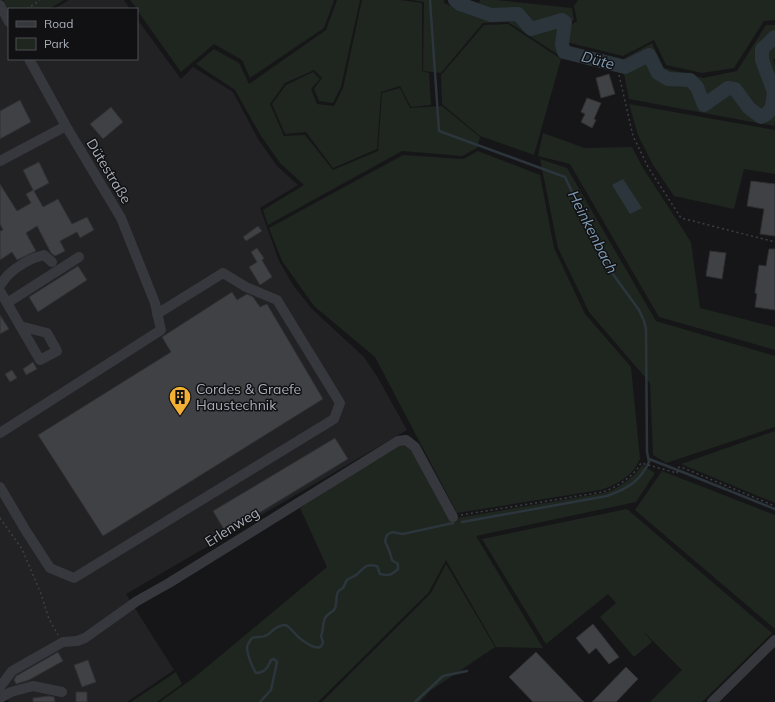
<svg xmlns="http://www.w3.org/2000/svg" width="775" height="702" font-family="Mulish,sans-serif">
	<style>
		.built { fill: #222225 }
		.green { fill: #1e261f }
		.water { fill: #2c353c }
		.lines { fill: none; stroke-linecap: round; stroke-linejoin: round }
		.stream { stroke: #2c353c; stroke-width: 2.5 }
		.river { stroke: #2c353c; stroke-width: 14 }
		.building { fill: #404145; stroke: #303034 }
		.path { stroke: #3d3f44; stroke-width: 1.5; stroke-dasharray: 2 3; stroke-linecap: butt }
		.minor { stroke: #37383d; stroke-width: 10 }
		.labels { text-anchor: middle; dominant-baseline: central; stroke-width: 3; stroke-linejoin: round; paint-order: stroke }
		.street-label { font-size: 14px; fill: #a8adb8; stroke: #111113 }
		.poi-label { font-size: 14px; fill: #a8adb8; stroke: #111113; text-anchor: start }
		.water-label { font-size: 15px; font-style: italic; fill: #7f9bb3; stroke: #111113 }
	</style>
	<rect width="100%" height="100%" fill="#161618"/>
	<path class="built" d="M 69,0 L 124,0 L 130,9 L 54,9 Z
		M 0,2 L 9,19 L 9,59 L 137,59 L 137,19 L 181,79 L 193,67 L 233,92 L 258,139 L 277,166 L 298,185 L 260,208 L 279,261 L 293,285 L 312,309 L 364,357 L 378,378 L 407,430 L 126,594 L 174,670 L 127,702 L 9,702 L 0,681 Z"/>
	<path class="green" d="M 3,0 L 64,0 L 49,9 L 9,9 L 9,11 Z
		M 130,0 L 333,0 L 334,1 L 324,28 L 250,78 L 242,60 L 214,44 L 181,72 L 137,10 L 137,9 Z
		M 337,0 L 360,0 L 341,87 L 333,103 L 319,101 L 314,89 L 322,78 L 314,70 L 285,83 L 270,104 L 284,136 L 305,135 L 333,170 L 378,151 L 382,93 L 400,88 L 410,108 L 442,106 L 480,137 L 477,148 L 462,156 L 402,151 L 268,225 L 263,210 L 304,185 L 280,163 L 261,136 L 235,90 L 196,64 L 214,49 L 239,63 L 249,84 L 326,30 Z
		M 362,0 L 400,0 L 422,3 L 422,71 L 429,73 L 431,105 L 411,107 L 400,86 L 381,92 L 377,149 L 333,168 L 306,132 L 285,134 L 272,104 L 286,85 L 313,72 L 320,79 L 311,89 L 317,104 L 334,106 L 343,88 Z
		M 412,0 L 444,0 L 444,3 L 475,16 L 480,0 L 497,0 L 572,8 L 574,20 L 560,28 L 558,43 L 623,59 L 652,43 L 664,68 L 703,78 L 737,71 L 766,25 L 775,25 L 775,59 L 773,59 L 775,66 L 775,121 L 774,126 L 629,99 L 624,74 L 563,58 L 508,22 L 483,23 L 441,73 L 423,71 L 424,2 Z
		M 578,0 L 775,0 L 775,20 L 764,21 L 734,68 L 702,73 L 666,65 L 654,40 L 623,56 L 566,42 L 569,26 L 577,21 L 574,6 Z
		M 508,24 L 561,59 L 534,155 L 480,136 L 442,104 L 441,75 L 484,25 Z
		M 629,104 L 775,130 L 775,174 L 744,169 L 734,209 L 674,196 L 653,165 L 638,135 Z
		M 543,133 L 585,148 L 632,147 L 643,168 L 691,242 L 700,308 L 775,327 L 775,350 L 659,317 L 570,164 L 538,156 Z
		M 478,151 L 540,175 L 554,248 L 585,314 L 631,367 L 640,459 C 638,462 637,465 635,468 C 628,478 612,487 600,490 L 457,513 L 375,357 L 314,306 L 282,261 L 269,228 L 403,155 L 463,159 Z
		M 540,159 L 567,168 L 656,321 L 775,356 L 775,427 L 666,463 L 653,455 L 650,383 L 589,312 L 558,248 Z
		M 775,431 L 775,503 L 681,464 Z
		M 399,443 L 407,444 L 413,449 L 451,519 L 604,493 C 617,489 635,477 642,465 L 655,473 L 636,502 L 476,536 L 543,648 L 496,647 L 446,560 L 429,592 L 318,702 L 160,702 L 196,676 L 327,567 L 300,508 Z
		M 662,471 L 775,515 L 775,629 L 635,510 Z
		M 627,509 L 772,633 L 702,702 L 650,702 L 682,670 L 643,631 L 652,642 L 634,657 L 600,617 L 616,603 L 608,594 L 546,644 L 482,539 Z
		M 446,564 L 495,647 L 430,691 L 420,702 L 322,702 L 431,593 Z
		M 176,672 L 182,684 L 157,702 L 131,702 Z"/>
	<path class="water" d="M 623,179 L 642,208 L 630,214 L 612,185 Z"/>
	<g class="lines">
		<path class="stream" d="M 430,0 L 439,131 L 565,177 L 607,266 L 639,310 L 644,321 L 646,329 L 647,452 L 649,462 C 640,482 626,489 607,496 L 462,522
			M 649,459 L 680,471 L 775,509
			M 260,702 L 271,690 L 277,662 L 274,659 L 271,660 C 268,667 265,673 256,673 C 252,667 247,654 247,647 C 248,643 250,641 252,638 C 256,636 261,638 265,636 C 269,635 271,632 273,630 C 277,627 282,625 286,625 C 292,629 296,636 302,640 C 306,643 315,649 320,647 C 322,646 322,645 323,642 L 321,636 C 324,630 322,624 325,618 C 327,614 331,613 334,610 C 338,605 335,597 338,592 C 339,590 341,589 343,588 C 345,585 345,582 347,580 C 350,578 353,577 356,575 C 364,569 364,563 377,566 L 380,574 C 390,576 391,575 398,569 L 398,564 L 393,561 L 392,560 L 390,553 L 385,541 L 387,535 L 392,532 L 403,534 L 453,523
			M 415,702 L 443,676 L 467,671"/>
		<path class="river" d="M 455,0 L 460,4 L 491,15 L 518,14 L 531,29 L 562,20 L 565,22 L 562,44 L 564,52 L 625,67 L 649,55 L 658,73 L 668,79 L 690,80 L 697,87 L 704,105 L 728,88 L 735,89 L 749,108 L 761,117 L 767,114 L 772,107 L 774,92 L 762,60 L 762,49 L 775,37"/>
	</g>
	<path class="building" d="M 609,74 L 615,94 L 601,98 L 596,78 Z
		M 587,98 L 601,103 L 594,119 L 596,120 L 592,128 L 581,122 L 585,114 L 581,112 Z
		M 20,100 L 31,122 L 0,139 L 0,111 Z
		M 111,107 L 123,122 L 103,139 L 90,124 Z
		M 39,162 L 49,183 L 34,191 L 43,207 L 58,199 L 72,224 L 87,217 L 94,230 L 80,238 L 77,232 L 60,241 L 65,251 L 55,256 L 51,253 L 37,226 L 26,233 L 36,251 L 17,260 L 12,252 L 0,260 L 0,231 L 3,230 L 0,224 L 0,184 L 17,211 L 31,203 L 26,194 L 33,190 L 23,170 Z
		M 751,181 L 775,184 L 775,236 L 760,234 L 764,209 L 747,206 Z
		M 258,226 L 262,231 L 246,241 L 243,237 Z
		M 257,248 L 264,258 L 262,260 L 272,277 L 260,285 L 249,267 L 257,262 L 251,252 Z
		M 769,249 L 775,249 L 775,310 L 755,307 L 757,294 L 755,293 L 759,265 L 766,266 Z
		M 710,251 L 726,253 L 722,279 L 706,276 Z
		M 78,266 L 87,280 L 38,312 L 29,297 Z
		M 232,292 L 237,300 L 247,294 L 253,297 L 260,307 L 267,304 L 323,399 L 103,536 L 38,435 L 171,352 L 162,337 Z
		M 0,315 L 9,329 L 0,334 Z
		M 33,362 L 37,369 L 26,375 L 23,369 Z
		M 12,370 L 17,378 L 10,382 L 5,374 Z
		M 335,438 L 348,459 L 226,533 L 213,511 Z
		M 593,624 L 619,657 L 609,664 L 596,648 L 589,654 L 576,638 Z
		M 58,652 L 63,661 L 29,680 L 16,684 L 14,680 L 16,676 Z
		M 536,652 L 584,702 L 533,702 L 509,677 Z
		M 88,660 L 96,682 L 82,687 L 74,665 Z
		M 626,667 L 638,679 L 616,702 L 592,702 Z
		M 76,692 L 87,692 L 87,702 L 76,702 Z
		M 49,696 L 54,697 L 55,702 L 33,702 L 33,698 Z"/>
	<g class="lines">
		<path class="path" d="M 27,9 L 40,0
			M 619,75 L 633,136 L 648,167 L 681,218 L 775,242
			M 461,515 L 603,492 C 617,487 634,476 641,463 L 677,473 L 679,467 L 681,467 L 775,506
			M 0,518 L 22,549 L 41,594 L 49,619 L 58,635"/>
		<path class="minor" d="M 0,5 L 9,22
			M 0,161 L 66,126
			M 0,285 C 3,282 5,278 8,275 C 17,266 31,258 44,255 L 52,262
			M 0,291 L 40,360 L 57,351 L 47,333 L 20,326
			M 7,303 L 79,257
			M 0,433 L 161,330 L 155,303 L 121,218 L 66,126 L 29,59
			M 0,487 L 26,531 L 50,568 L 74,578 L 167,521 L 334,419 L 340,403 L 326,380 L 277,300 L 246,287 L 223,273 L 157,314
			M 0,687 L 12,671 L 63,642 L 77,641 L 85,638 L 137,601 L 169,583 L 398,441 L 406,440 L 415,447 L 453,517
			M 0,698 L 11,692 L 33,686 L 62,692
			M 712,702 L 775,640"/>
	</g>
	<defs>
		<g id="building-pin" transform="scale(1.15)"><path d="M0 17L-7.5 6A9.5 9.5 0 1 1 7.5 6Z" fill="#f2b134" stroke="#111113"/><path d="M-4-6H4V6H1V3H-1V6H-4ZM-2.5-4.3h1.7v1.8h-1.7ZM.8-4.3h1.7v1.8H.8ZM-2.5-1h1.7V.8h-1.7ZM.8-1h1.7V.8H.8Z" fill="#111"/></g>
	</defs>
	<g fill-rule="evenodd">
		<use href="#building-pin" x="180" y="397"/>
	</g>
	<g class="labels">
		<g class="street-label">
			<text transform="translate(109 171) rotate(59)">Dütestraße</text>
			<text transform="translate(232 527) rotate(-32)">Erlenweg</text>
		</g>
		<g class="poi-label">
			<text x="196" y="389">Cordes &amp; Graefe<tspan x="196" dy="16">Haustechnik</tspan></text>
		</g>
		<g class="water-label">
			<text transform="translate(598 60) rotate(15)">Düte</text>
			<text transform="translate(593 232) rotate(63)">Heinkenbach</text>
		</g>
	</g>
	<rect x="8" y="8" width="130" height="52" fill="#111113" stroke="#4d4f55"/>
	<rect x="16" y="21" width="20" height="6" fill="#37383d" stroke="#4d4f55"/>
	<text x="44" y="28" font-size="12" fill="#a8adb8">Road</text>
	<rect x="16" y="38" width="20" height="12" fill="#1e261f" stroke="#4d4f55"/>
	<text x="44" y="48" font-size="12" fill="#a8adb8">Park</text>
</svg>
